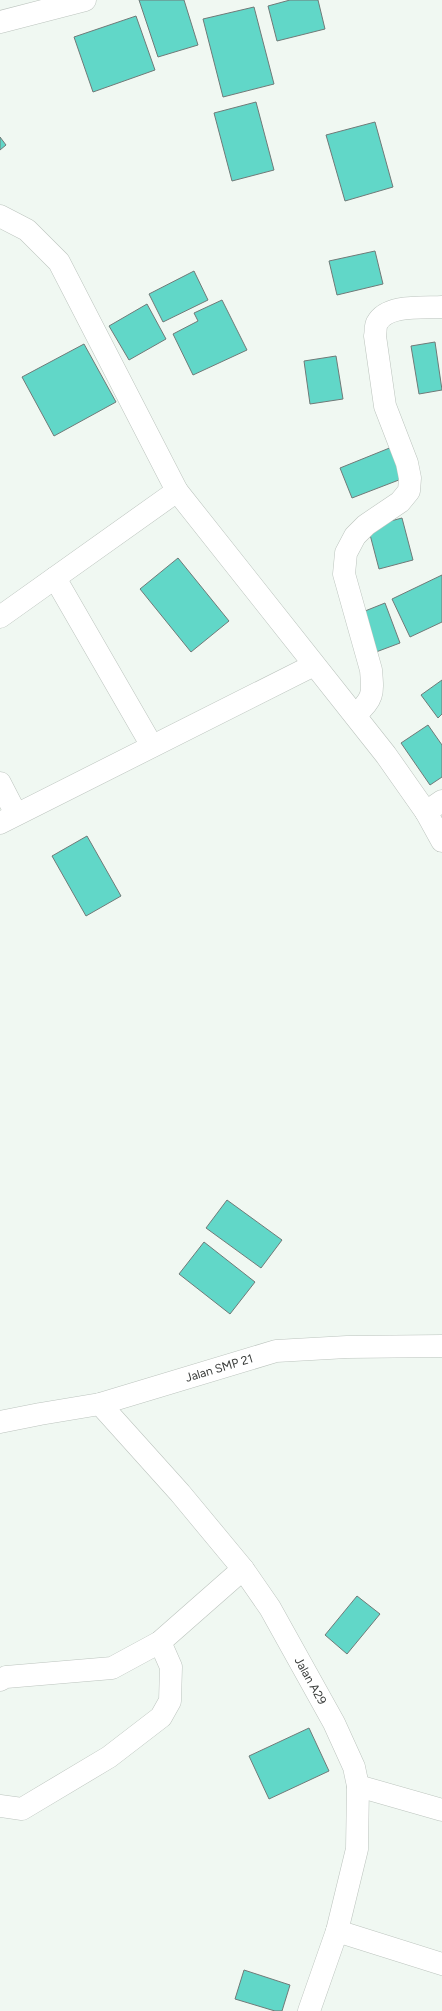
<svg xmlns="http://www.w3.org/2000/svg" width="442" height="2011" font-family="Figtree,sans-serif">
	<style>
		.building { fill: #61d7c8; stroke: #707a78 }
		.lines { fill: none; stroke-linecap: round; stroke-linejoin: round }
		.minor-casing { stroke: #bcc4be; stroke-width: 23 }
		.minor { stroke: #fff; stroke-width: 22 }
		.labels { text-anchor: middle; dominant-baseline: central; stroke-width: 4; stroke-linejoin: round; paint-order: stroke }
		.street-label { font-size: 12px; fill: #393c3a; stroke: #fff }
	</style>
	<rect width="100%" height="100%" fill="#f0f8f2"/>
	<path class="building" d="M 139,0 L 184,0 L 198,45 L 158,57 Z
		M 290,0 L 318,0 L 325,29 L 277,41 L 268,6 Z
		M 254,7 L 274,84 L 223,97 L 203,19 Z
		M 136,16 L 155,70 L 93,92 L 74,37 Z
		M 256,102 L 274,170 L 232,181 L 214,113 Z
		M 375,122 L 393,187 L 345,201 L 326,135 Z
		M 0,137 L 6,145 L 0,150 Z
		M 375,251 L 383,284 L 337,295 L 329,261 Z
		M 194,271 L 208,300 L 163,322 L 149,294 Z
		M 222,300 L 247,350 L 193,375 L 173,334 L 198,321 L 194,313 Z
		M 147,304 L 166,339 L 129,360 L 109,326 Z
		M 435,342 L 442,390 L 419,394 L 411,346 Z
		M 84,344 L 116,402 L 54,436 L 22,377 Z
		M 336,356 L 343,399 L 310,404 L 304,361 Z
		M 392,447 L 404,478 L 352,498 L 340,468 Z
		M 402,518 L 413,560 L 379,569 L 368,527 Z
		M 178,558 L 229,621 L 191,652 L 140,589 Z
		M 442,575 L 442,622 L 410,637 L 392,599 Z
		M 385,603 L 400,643 L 376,652 L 360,613 Z
		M 442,680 L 442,714 L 438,718 L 421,695 Z
		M 428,725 L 442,745 L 442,777 L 430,785 L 401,743 Z
		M 87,836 L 121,896 L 86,916 L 52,856 Z
		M 227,1200 L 282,1240 L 261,1268 L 206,1228 Z
		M 204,1242 L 255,1282 L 230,1314 L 179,1274 Z
		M 357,1596 L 380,1614 L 347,1654 L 325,1635 Z
		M 309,1728 L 329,1771 L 269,1799 L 249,1756 Z
		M 244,1970 L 290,1985 L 282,2011 L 275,2011 L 235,1999 Z"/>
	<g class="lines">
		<g class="minor-casing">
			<g id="minor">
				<path d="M 0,22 L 85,0"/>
				<path d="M 0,216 L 27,230 L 59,262 L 177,491 L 386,755 L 426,812 L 442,801"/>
				<path d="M 55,578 L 152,746"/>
				<path d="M 0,617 L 177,491"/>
				<path d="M 355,715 C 374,699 373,693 371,670 L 344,574 L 346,553 L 355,536 L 366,525 L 400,502 L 409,491 L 410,478 L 407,463 L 385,406 L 375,336 C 376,332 375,327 377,323 C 387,304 423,308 442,307"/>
				<path d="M 0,783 L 16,814"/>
				<path d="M 426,812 L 442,841"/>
				<path d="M 0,823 L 314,665"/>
				<path id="s1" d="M 100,1404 L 180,1493 L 243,1569 L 270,1608 L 334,1723 L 354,1767 L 358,1786 L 357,1849 L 337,1931 L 309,2011"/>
				<path id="s2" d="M 0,1422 L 40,1414 L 100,1404 L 276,1351 L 347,1347 L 442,1346"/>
				<path d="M 0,1680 L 6,1677 L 112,1668 L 160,1642 L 243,1569"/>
				<path d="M 358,1786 L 442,1810"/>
				<path d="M 0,1806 L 22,1809 L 109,1757 L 161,1717 L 170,1701 L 171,1667 L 160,1642"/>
				<path d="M 337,1931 L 442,1964"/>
			</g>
		</g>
		<use href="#minor" class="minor"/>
	</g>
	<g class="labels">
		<g class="street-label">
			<text stroke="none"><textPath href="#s2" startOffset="226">Jalan SMP 21</textPath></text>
			<text stroke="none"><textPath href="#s1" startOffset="349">Jalan A29</textPath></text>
		</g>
	</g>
</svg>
